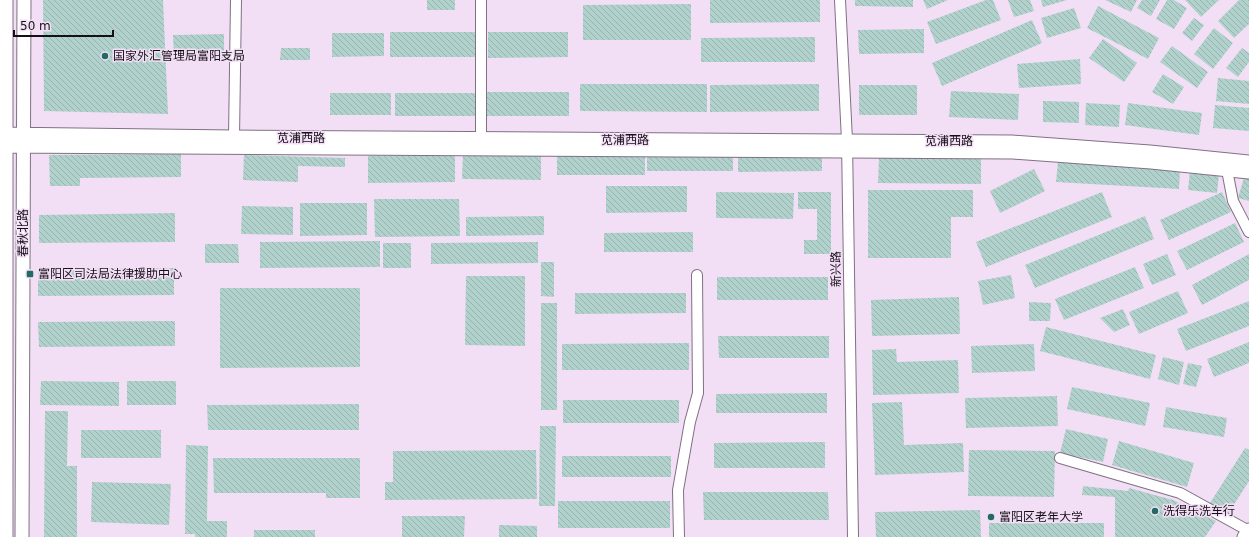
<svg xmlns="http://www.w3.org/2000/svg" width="1249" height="537" font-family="'DejaVu Sans','Noto Sans SC',sans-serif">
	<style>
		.building { fill: url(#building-back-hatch) }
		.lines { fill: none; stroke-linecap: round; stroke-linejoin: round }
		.minor-casing { stroke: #817084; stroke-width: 12 }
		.tertiary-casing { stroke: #817084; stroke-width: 15 }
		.minor { stroke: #fff; stroke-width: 10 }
		.tertiary { stroke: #fff; stroke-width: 13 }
		.poi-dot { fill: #226b62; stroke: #f2dff5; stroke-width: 1.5 }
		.labels { text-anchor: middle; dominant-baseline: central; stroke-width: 3; stroke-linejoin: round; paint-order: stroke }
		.poi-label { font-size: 12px; fill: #160f17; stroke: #f2dff5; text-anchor: start }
		.street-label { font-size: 12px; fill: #160f17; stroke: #f2dff5 }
	</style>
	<defs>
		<pattern id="building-back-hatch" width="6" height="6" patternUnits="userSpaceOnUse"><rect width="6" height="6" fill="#b1d2cc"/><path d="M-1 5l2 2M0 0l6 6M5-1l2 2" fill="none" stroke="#98b3ae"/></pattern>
	</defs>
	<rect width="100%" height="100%" fill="#f2dff5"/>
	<path class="building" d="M 43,0 L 163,0 L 168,114 L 44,111 Z
		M 427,0 L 455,0 L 455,10 L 427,10 Z
		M 710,0 L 820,0 L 820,22 L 710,23 Z
		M 855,0 L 913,0 L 913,7 L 855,6 Z
		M 923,0 L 948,0 L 927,9 Z
		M 986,0 L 993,0 L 1001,20 L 936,44 L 927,22 Z
		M 1008,0 L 1030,0 L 1034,11 L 1014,17 Z
		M 1041,0 L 1067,0 L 1043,7 Z
		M 1105,0 L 1137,0 L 1131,12 Z
		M 1142,0 L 1160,0 L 1151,16 L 1137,8 Z
		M 1167,0 L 1174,0 L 1187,8 L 1174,29 L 1156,19 Z
		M 1185,0 L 1219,0 L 1201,17 Z
		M 1239,0 L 1249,0 L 1249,24 L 1234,38 L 1218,21 Z
		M 691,4 L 691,40 L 583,40 L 583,5 Z
		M 1098,6 L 1159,38 L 1148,59 L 1087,28 Z
		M 1074,8 L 1081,28 L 1047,38 L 1041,18 Z
		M 1194,18 L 1204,25 L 1192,41 L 1182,33 Z
		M 1032,20 L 1042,43 L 942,86 L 932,63 Z
		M 1214,28 L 1233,43 L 1213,69 L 1194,54 Z
		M 924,29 L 924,53 L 859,54 L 858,30 Z
		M 390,32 L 475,32 L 475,57 L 390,57 Z
		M 488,32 L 568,32 L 568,57 L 488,58 Z
		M 332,33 L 384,33 L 384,56 L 332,57 Z
		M 224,34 L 224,58 L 174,59 L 173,35 Z
		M 815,37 L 815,62 L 701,62 L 701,38 Z
		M 1103,39 L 1137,63 L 1124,82 L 1089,58 Z
		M 1172,46 L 1208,72 L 1197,88 L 1160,62 Z
		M 281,48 L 310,48 L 310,60 L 280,60 Z
		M 1242,48 L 1249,53 L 1249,62 L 1238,77 L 1226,68 Z
		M 1080,59 L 1081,84 L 1019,88 L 1017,64 Z
		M 1163,74 L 1184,87 L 1173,104 L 1152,92 Z
		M 1218,78 L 1249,81 L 1249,104 L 1216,101 Z
		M 580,84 L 707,84 L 707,112 L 580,111 Z
		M 819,84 L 819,111 L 710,112 L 710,85 Z
		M 859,85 L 917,85 L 917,115 L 859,115 Z
		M 951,91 L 1019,94 L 1018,120 L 949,117 Z
		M 487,92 L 569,92 L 569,116 L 487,116 Z
		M 330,93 L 391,93 L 391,115 L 330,115 Z
		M 395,93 L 475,93 L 475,116 L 395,116 Z
		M 1043,101 L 1079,102 L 1079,123 L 1043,122 Z
		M 1086,103 L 1120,105 L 1119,127 L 1085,125 Z
		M 1128,103 L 1202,113 L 1199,135 L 1125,125 Z
		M 1215,105 L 1249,108 L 1249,131 L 1213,128 Z
		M 463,153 L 541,154 L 541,180 L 462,179 Z
		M 181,154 L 181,177 L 80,178 L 80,186 L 50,186 L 49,155 Z
		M 557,154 L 645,154 L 645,175 L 557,175 Z
		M 733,154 L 733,171 L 647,171 L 647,155 Z
		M 244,155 L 345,158 L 345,167 L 298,166 L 298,182 L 243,180 Z
		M 455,155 L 455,182 L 368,183 L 368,156 Z
		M 738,155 L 822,155 L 822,171 L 738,172 Z
		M 879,157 L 981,159 L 981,184 L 878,183 Z
		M 1058,162 L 1180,169 L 1179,189 L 1056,182 Z
		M 1034,169 L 1045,191 L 1000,213 L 990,191 Z
		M 1190,171 L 1219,174 L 1217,193 L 1188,190 Z
		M 1245,174 L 1249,175 L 1249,201 L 1238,198 Z
		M 606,186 L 687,186 L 687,212 L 606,213 Z
		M 868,190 L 973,190 L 973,217 L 951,217 L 951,258 L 868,258 Z
		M 716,192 L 794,193 L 793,219 L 716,218 Z
		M 798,192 L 831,192 L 831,254 L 804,254 L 804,240 L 817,240 L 817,209 L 798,209 Z
		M 1102,192 L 1112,217 L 986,267 L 976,242 Z
		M 1222,192 L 1231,212 L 1169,240 L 1160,220 Z
		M 374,199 L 459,199 L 460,236 L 375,237 Z
		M 300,203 L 367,203 L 367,235 L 300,236 Z
		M 242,206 L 293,207 L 293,235 L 241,234 Z
		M 175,213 L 175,242 L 39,243 L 39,215 Z
		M 544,216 L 544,235 L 466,236 L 466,217 Z
		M 1145,216 L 1154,239 L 1035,288 L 1025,265 Z
		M 1235,223 L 1244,242 L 1187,270 L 1177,251 Z
		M 693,232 L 693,252 L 604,252 L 604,233 Z
		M 380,241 L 380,267 L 260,268 L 260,242 Z
		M 538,242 L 538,263 L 431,264 L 431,243 Z
		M 383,243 L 411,243 L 411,268 L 383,268 Z
		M 205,244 L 238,244 L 239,263 L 205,263 Z
		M 1167,254 L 1176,275 L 1152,285 L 1143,264 Z
		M 1249,254 L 1249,280 L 1202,305 L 1192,285 Z
		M 541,262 L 554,262 L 554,297 L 541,296 Z
		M 1135,267 L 1144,288 L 1064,320 L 1055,299 Z
		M 174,268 L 174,295 L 38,296 L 38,269 Z
		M 1011,275 L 1015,298 L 983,305 L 978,281 Z
		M 466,276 L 525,276 L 525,346 L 465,345 Z
		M 717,277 L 828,277 L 828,300 L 717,300 Z
		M 220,288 L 360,288 L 360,367 L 220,368 Z
		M 1178,291 L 1188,313 L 1139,334 L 1129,312 Z
		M 575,293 L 686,293 L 686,313 L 575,314 Z
		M 959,297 L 960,334 L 872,336 L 871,300 Z
		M 1249,301 L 1249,326 L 1186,351 L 1177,329 Z
		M 1029,302 L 1051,303 L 1050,321 L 1029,321 Z
		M 541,303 L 557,303 L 557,410 L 541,410 Z
		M 1123,309 L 1130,325 L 1114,332 L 1100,318 Z
		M 175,321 L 175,346 L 39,347 L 38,322 Z
		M 1046,327 L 1156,355 L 1150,379 L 1040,351 Z
		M 718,336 L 829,336 L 829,358 L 719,358 Z
		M 1249,342 L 1249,363 L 1214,377 L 1207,359 Z
		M 689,343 L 689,370 L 562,370 L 562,344 Z
		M 1034,344 L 1035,371 L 972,373 L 971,346 Z
		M 896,349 L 897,362 L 958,360 L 959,393 L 873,395 L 872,350 Z
		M 1163,357 L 1184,362 L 1179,385 L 1158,379 Z
		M 1188,363 L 1202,366 L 1196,387 L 1183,384 Z
		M 41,381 L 119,382 L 119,406 L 40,405 Z
		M 127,381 L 176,381 L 176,405 L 127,405 Z
		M 1072,387 L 1150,403 L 1145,426 L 1067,409 Z
		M 827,393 L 827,413 L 716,413 L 716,394 Z
		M 1057,396 L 1058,426 L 966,428 L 965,398 Z
		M 563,400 L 679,400 L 679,423 L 563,423 Z
		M 902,402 L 904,445 L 963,443 L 964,472 L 875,475 L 872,403 Z
		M 359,404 L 359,430 L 208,430 L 207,405 Z
		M 1166,407 L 1227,418 L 1224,437 L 1163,427 Z
		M 45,411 L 68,411 L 67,466 L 77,466 L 77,537 L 44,537 Z
		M 540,426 L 556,426 L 555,506 L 539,506 Z
		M 1066,429 L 1108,439 L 1103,462 L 1060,453 Z
		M 81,430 L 161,430 L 161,458 L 81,458 Z
		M 1119,441 L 1194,463 L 1187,487 L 1112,465 Z
		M 825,442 L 825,468 L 714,468 L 714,443 Z
		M 186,445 L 208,446 L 207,521 L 227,521 L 227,537 L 195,537 L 195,534 L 185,534 Z
		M 1245,448 L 1249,450 L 1249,481 L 1228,514 L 1210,503 Z
		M 536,450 L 537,499 L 385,500 L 385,482 L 393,482 L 393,451 Z
		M 969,450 L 1055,451 L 1054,497 L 968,496 Z
		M 562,456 L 671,456 L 671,477 L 562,477 Z
		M 213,458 L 360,458 L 360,498 L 326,498 L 326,493 L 214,493 Z
		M 92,482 L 171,484 L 169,525 L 91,522 Z
		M 1083,486 L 1128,491 L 1129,488 L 1173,500 L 1216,521 L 1205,537 L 1115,537 L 1115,497 L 1082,495 Z
		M 703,492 L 828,492 L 829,520 L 704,520 Z
		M 558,501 L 670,501 L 670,528 L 558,528 Z
		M 980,510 L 981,537 L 876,537 L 875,512 Z
		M 402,516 L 465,516 L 464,537 L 402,537 Z
		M 989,523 L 1104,523 L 1104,537 L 989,537 Z
		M 499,525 L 537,526 L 537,537 L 499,537 Z
		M 254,530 L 315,530 L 315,537 L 254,537 Z"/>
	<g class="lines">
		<g class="minor-casing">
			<path id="minor" d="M 481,0 L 481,139
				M 840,0 L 847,140 L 853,537
				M 234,137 L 236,0
				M 1227,170 L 1233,201 L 1249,232
				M 1060,458 L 1180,493 L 1249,531
				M 679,537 L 678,490 L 690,422 L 698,393 L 697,275"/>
		</g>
		<g class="tertiary-casing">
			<path id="tertiary" d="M 6,0 L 6,537
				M 0,134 L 234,137 L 1012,142 L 1150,152 L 1249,162
				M 0,146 L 1013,152 L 1151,162 L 1249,172
				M 22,537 L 24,0
				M 1244,537 L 1249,530"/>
		</g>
		<use href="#minor" class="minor"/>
		<use href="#tertiary" class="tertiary"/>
	</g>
	<g class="poi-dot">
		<circle cx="105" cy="56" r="4"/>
		<rect x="26" y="270" width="8" height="8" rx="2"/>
		<circle cx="1155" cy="511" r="4"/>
		<circle cx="991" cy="517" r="4"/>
	</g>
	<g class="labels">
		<g class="poi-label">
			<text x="113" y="56">国家外汇管理局富阳支局</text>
			<text x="38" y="274">富阳区司法局法律援助中心</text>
			<text x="1163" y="511">洗得乐洗车行</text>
			<text x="999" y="517">富阳区老年大学</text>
		</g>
		<g class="street-label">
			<text x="301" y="138">苋浦西路</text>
			<text x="625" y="140">苋浦西路</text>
			<text x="949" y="141">苋浦西路</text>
			<text transform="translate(23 233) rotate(-90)">春秋北路</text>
			<text transform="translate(836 269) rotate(-91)">新兴路</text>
		</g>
	</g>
	<path d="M14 30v6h99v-6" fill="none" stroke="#160f17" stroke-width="2"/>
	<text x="20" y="30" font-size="12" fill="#160f17" stroke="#f2dff5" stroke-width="3" paint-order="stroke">50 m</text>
</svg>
